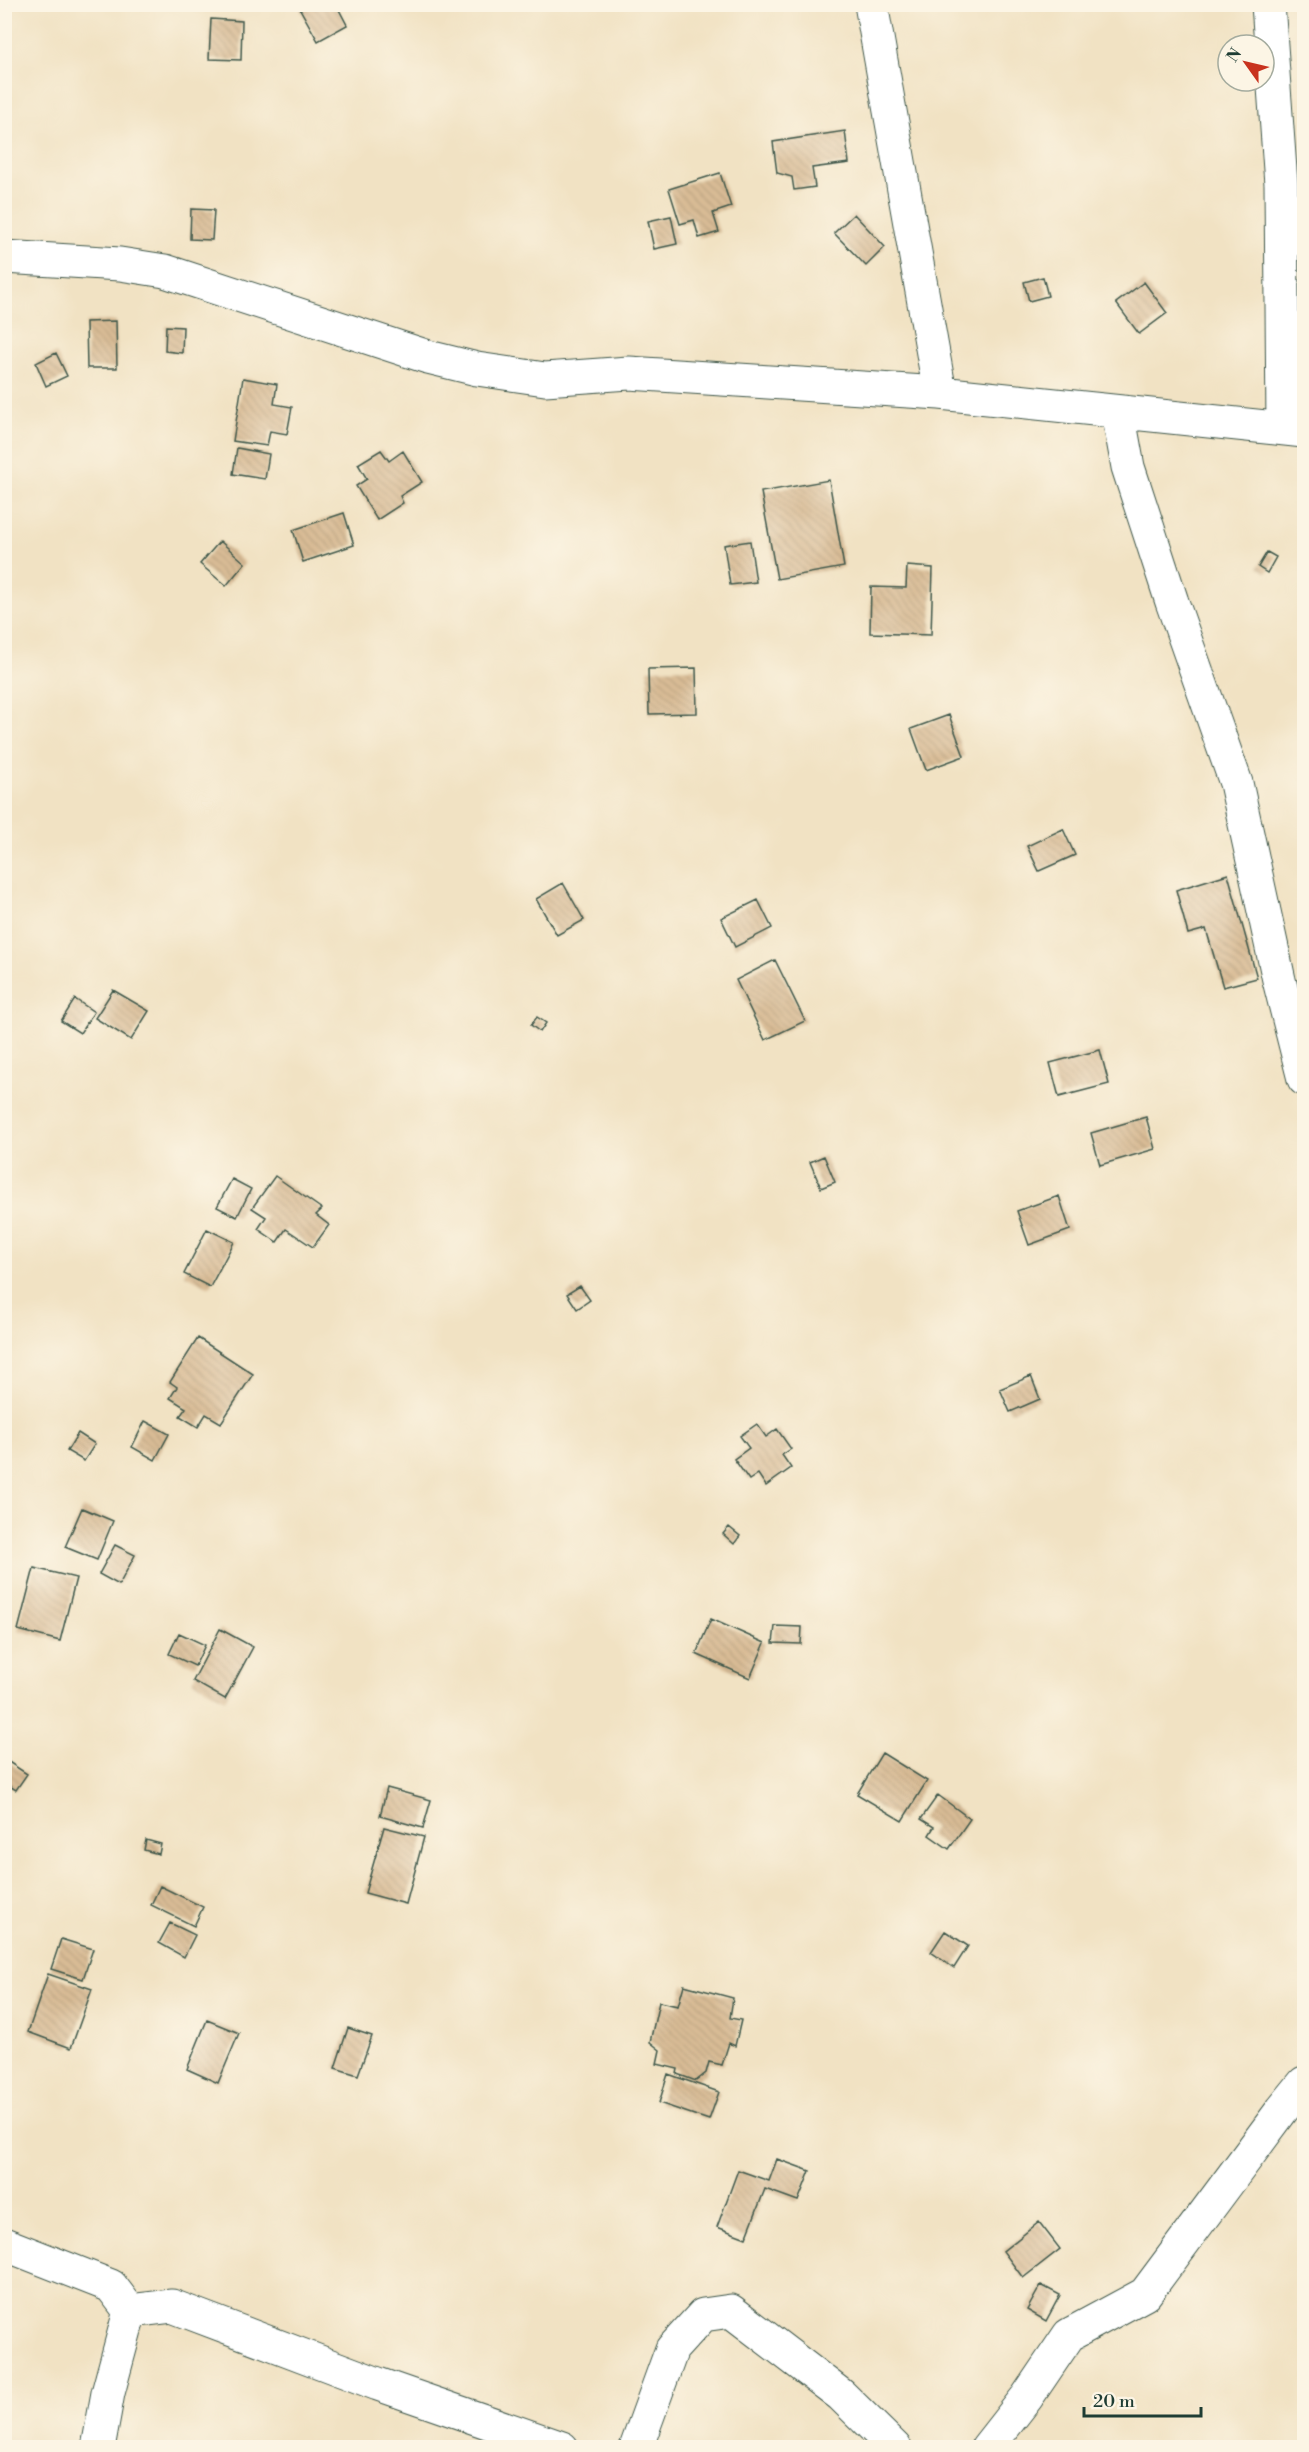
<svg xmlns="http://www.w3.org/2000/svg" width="1309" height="2452" font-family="'Libre Bodoni',serif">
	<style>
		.building { fill: url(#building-back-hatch) }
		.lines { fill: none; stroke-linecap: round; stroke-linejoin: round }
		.minor-casing { stroke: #3e5649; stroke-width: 35 }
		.minor { stroke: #fff; stroke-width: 33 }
	</style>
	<defs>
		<pattern id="building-back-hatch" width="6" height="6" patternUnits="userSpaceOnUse" patternTransform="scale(1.5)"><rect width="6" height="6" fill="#d9bc95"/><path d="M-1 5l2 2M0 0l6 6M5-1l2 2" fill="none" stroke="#baa281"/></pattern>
	</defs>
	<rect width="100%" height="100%" fill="#fcf5e5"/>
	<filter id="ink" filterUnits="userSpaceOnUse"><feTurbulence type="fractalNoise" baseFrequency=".0167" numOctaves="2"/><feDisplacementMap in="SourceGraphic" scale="12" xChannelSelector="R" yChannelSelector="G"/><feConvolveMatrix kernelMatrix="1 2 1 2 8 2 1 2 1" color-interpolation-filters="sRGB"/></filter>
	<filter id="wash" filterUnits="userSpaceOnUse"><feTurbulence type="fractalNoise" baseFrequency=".008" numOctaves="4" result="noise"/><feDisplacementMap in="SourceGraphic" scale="24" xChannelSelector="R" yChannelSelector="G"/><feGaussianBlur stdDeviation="1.35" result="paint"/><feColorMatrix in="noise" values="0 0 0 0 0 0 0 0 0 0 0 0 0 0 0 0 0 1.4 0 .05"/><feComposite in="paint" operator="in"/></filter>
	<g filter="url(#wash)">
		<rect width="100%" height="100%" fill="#f1e2c3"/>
		<g id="blocks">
			<path class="building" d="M 308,4 L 336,4 L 347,25 L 318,41 L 300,9 Z
				M 1190,4 L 1224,4 L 1224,6 L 1190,9 Z
				M 211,19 L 242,21 L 241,60 L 209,59 Z
				M 845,131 L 849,163 L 812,168 L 815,187 L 794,190 L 792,177 L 777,173 L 773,142 Z
				M 720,173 L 731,207 L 713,213 L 719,232 L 699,238 L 694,220 L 680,224 L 669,189 Z
				M 191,209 L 214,210 L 212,240 L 190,239 Z
				M 854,214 L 885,247 L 866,266 L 834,233 Z
				M 671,216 L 677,244 L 654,249 L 648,221 Z
				M 1043,277 L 1048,296 L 1029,301 L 1024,282 Z
				M 1144,282 L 1167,313 L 1139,334 L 1116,303 Z
				M 116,321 L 117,368 L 87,368 L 86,322 Z
				M 166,326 L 183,327 L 182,353 L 165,351 Z
				M 56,353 L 67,376 L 46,386 L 36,363 Z
				M 243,378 L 277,384 L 274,404 L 292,407 L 287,434 L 270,431 L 267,446 L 233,441 Z
				M 237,448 L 269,454 L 265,479 L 233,474 Z
				M 381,450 L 389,461 L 403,451 L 422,482 L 400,496 L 403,503 L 377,520 L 356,486 L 367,479 L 358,464 Z
				M 829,480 L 844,567 L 777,579 L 761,492 Z
				M 344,513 L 354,545 L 303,562 L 293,530 Z
				M 220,541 L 245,563 L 226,586 L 200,564 Z
				M 750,541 L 756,582 L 730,585 L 724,545 Z
				M 1267,552 L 1276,557 L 1267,573 L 1258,567 Z
				M 907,566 L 933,568 L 931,635 L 870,633 L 871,587 L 906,588 Z
				M 696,668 L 697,713 L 649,714 L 648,669 Z
				M 949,715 L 964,756 L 926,770 L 911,729 Z
				M 1063,829 L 1075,855 L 1039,871 L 1027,846 Z
				M 1228,874 L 1257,978 L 1223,987 L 1206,929 L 1188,934 L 1176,890 Z
				M 563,883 L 584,920 L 557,935 L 536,899 Z
				M 758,900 L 772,928 L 735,947 L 721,918 Z
				M 775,960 L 805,1021 L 765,1040 L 736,980 Z
				M 113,990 L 149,1011 L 131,1040 L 95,1018 Z
				M 75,999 L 94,1012 L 80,1033 L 61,1021 Z
				M 537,1017 L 546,1023 L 540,1032 L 531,1025 Z
				M 1100,1050 L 1109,1084 L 1059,1097 L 1050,1063 Z
				M 1146,1117 L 1155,1149 L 1100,1165 L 1091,1133 Z
				M 824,1156 L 835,1182 L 821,1188 L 810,1162 Z
				M 275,1176 L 322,1209 L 316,1215 L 329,1225 L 313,1247 L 286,1229 L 277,1242 L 258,1229 L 266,1217 L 252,1208 Z
				M 232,1179 L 251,1189 L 237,1217 L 217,1207 Z
				M 1059,1196 L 1070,1230 L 1029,1245 L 1017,1211 Z
				M 207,1229 L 234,1242 L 210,1287 L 184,1274 Z
				M 580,1286 L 590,1300 L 577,1309 L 567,1294 Z
				M 198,1338 L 253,1374 L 221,1423 L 206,1414 L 198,1427 L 180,1416 L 186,1408 L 170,1398 L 177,1387 L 170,1382 Z
				M 1031,1376 L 1040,1399 L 1010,1412 L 1000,1389 Z
				M 145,1421 L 169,1434 L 155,1460 L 132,1447 Z
				M 757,1424 L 766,1437 L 777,1429 L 791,1449 L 782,1455 L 791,1468 L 766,1486 L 758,1474 L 749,1480 L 734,1459 L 749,1448 L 740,1436 Z
				M 78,1433 L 95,1444 L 84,1461 L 67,1451 Z
				M 82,1508 L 113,1521 L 97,1560 L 65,1547 Z
				M 729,1527 L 740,1536 L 734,1544 L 723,1534 Z
				M 115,1545 L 135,1555 L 119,1585 L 99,1574 Z
				M 34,1568 L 76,1578 L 60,1641 L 18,1630 Z
				M 711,1619 L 765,1643 L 750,1678 L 696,1654 Z
				M 775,1626 L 802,1627 L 801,1644 L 773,1643 Z
				M 220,1629 L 253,1647 L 225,1699 L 193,1681 Z
				M 179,1633 L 205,1645 L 195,1666 L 169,1654 Z
				M 882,1753 L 927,1781 L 902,1821 L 857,1794 Z
				M 4,1759 L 27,1774 L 16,1790 L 8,1785 L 4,1791 Z
				M 387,1788 L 431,1800 L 423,1828 L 380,1816 Z
				M 938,1795 L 970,1819 L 949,1849 L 929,1835 L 934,1827 L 921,1819 Z
				M 384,1827 L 424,1837 L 406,1904 L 365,1893 Z
				M 146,1840 L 161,1844 L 159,1854 L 144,1850 Z
				M 160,1886 L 203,1907 L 194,1926 L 151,1905 Z
				M 170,1923 L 195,1935 L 184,1957 L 159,1943 Z
				M 945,1931 L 968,1946 L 954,1968 L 931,1952 Z
				M 61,1939 L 93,1949 L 83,1979 L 51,1969 Z
				M 48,1974 L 92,1989 L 71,2048 L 28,2032 Z
				M 684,1985 L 733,1998 L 730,2018 L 741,2020 L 735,2046 L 729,2043 L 722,2065 L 709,2062 L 706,2073 L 696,2081 L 677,2074 L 678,2069 L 657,2064 L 660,2050 L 650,2042 L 659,2002 L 678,2006 Z
				M 207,2020 L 239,2033 L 218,2083 L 187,2069 Z
				M 348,2028 L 372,2036 L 358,2075 L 335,2068 Z
				M 668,2074 L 719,2092 L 709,2120 L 659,2103 Z
				M 777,2159 L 810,2171 L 798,2201 L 765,2189 L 746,2238 L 717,2227 L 738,2170 L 769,2181 Z
				M 1039,2222 L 1060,2249 L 1023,2278 L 1003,2251 Z
				M 1041,2285 L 1060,2295 L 1046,2321 L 1027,2310 Z"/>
		</g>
	</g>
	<g filter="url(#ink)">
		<use href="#blocks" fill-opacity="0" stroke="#3e5649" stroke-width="1.5"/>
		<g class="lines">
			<g class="minor-casing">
				<path id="minor" d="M 871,4 L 940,393
					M 1268,4 L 1281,184 L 1283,428
					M 4,257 L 120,264 L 165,271 L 428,357 L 477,369 L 545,379 L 629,373 L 940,393 L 1304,431
					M 1118,412 L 1128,467 L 1172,602 L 1236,783 L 1279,980 L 1304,1079
					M 4,2244 L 111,2286 L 130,2311 L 108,2393 L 98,2448
					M 130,2311 L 172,2306 L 378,2384 L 562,2448
					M 636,2448 L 672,2349 L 703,2315 L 731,2311 L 841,2395 L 895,2448
					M 987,2448 L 1027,2397 L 1069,2335 L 1145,2294 L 1282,2110 L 1304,2083"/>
			</g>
			<use href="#minor" class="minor"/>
		</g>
	</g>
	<rect width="1309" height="2452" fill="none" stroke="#fcf5e5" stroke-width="24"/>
	<g transform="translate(1246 63) rotate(304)"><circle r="28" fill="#fcf5e5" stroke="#a4ab9e" stroke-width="1.5"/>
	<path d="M0-4.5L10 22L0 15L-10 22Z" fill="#c8321e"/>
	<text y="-9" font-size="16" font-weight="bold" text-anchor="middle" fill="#1f3d34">N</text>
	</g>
	<path d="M1084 2407v9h117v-9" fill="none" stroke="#1f3d34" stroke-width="3"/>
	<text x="1093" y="2407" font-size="18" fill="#1f3d34" stroke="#fcf5e5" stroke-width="4.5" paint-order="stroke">20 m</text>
</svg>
